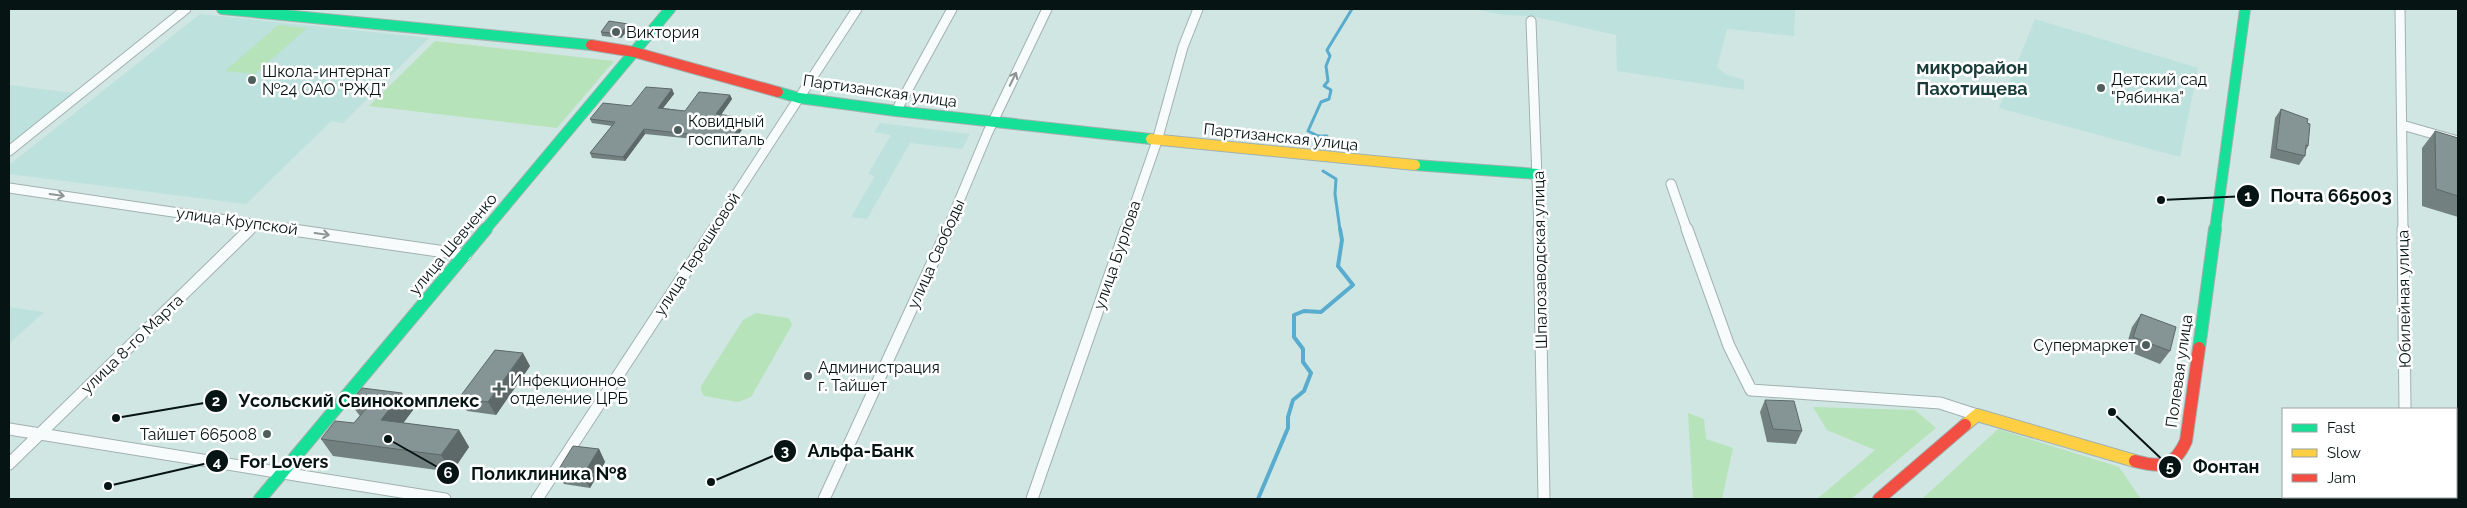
<svg xmlns="http://www.w3.org/2000/svg" width="2467" height="508" font-family="Raleway,sans-serif">
	<style>
		.built { fill: #bde1dd }
		.green { fill: #b7e3ba }
		.lines { fill: none; stroke-linecap: round; stroke-linejoin: round }
		.stream-far1 { stroke: #58accd; stroke-width: 3 }
		.stream { stroke: #58accd; stroke-width: 4 }
		.street-far1-casing { stroke: #a1b1af; stroke-width: 11 }
		.street-casing { stroke: #a1b1af; stroke-width: 13 }
		.fast-far1-casing { stroke: #a1b1af; stroke-width: 12 }
		.fast-casing { stroke: #a1b1af; stroke-width: 14 }
		.slow-far1-casing { stroke: #a1b1af; stroke-width: 12 }
		.slow-casing { stroke: #a1b1af; stroke-width: 14 }
		.jam-far1-casing { stroke: #a1b1af; stroke-width: 12 }
		.jam-casing { stroke: #a1b1af; stroke-width: 14 }
		.street-far1 { stroke: #f8fbfb; stroke-width: 9 }
		.street { stroke: #f8fbfb; stroke-width: 11 }
		.fast-far1 { stroke: #16e098; stroke-width: 10 }
		.fast { stroke: #16e098; stroke-width: 12 }
		.slow-far1 { stroke: #ffcf43; stroke-width: 10 }
		.slow { stroke: #ffcf43; stroke-width: 12 }
		.jam-far1 { stroke: #f24e42; stroke-width: 10 }
		.jam { stroke: #f24e42; stroke-width: 12 }
		.wall { fill: #728080 }
		.shaded-wall { fill: #5d6868 }
		.building { fill: #859595; stroke: #5d6868 }
		.oneway { stroke: #8b9393 }
		.poi-dot { fill: #4d5e5c; stroke: #fff; stroke-width: 2 }
		.labels { text-anchor: middle; dominant-baseline: central; stroke-width: 5; stroke-linejoin: round; paint-order: stroke }
		.poi-label { font-size: 16px; fill: #061413; stroke: #fff; text-anchor: start }
		.street-label { font-size: 16px; fill: #061413; stroke: #fff }
		.neighbourhood-label { font-size: 18px; font-weight: bold; fill: #193c39; stroke: #fff }
		.leader { fill: none; stroke: #061413; stroke-width: 2 }
		.callout-dot { fill: #061413; stroke: #fff; stroke-width: 2 }
		.mark-label { font-size: 15px; text-anchor: middle; font-weight: bold; fill: #fff }
		.callout-label { font-size: 18px; text-anchor: middle; font-weight: bold; fill: #061413; stroke: #fff; stroke-width: 5; stroke-linejoin: round; paint-order: stroke }
	</style>
	<rect width="100%" height="100%" fill="#d0e6e3"/>
	<path class="built" d="M 1475,9 L 1795,9 L 1794,36 L 1727,29 L 1717,67 L 1727,75 L 1744,80 L 1744,90 L 1617,71 L 1616,35 L 1532,16 L 1504,15 Z
		M 200,14 L 429,38 L 343,123 L 331,121 L 246,204 L 9,174 L 9,165 Z
		M 2035,19 L 2198,68 L 2180,157 L 1999,108 Z
		M 9,85 L 74,93 L 9,144 Z
		M 880,123 L 970,134 L 962,149 L 910,143 L 867,219 L 851,217 L 875,176 L 868,174 L 891,135 L 874,132 Z
		M 9,307 L 44,312 L 9,344 Z"/>
	<path class="green" d="M 278,25 L 307,28 L 255,74 L 225,71 Z
		M 435,41 L 614,61 L 557,128 L 369,106 Z
		M 756,313 L 789,318 L 792,325 L 751,397 L 738,402 L 704,396 L 701,391 L 701,386 L 743,320 Z
		M 1813,407 L 1915,410 L 1936,428 L 1851,499 L 1817,499 L 1875,450 L 1827,430 Z
		M 1688,413 L 1704,419 L 1706,439 L 1733,448 L 1722,499 L 1693,499 Z
		M 1998,429 L 2119,467 L 2141,499 L 1922,499 Z"/>
	<g class="lines">
		<path class="stream-far1" d="M 1330,149 L 1327,136 L 1318,136 L 1308,131 L 1321,102 L 1329,99 L 1331,90 L 1324,86 L 1328,81 L 1326,66 L 1330,56 L 1327,50 L 1352,9
			M 1323,171 L 1336,179 L 1335,194 L 1340,230"/>
		<path class="stream" d="M 1258,499 L 1288,428 L 1288,417 L 1293,400 L 1304,391 L 1311,373 L 1303,362 L 1303,349 L 1294,337 L 1294,315 L 1304,311 L 1321,312 L 1353,285 L 1338,266 L 1342,240 L 1340,229"/>
		<g class="street-far1-casing">
			<path id="street-far1" d="M 2400,9 L 2403,230
				M 1531,21 L 1539,230
				M 896,111 L 952,9
				M 2402,125 L 2458,141
				M 9,151 L 186,9
				M 1671,184 L 1687,230
				M 9,188 L 295,230
				M 249,230 L 255,224
				M 713,230 L 857,9
				M 947,230 L 988,132 L 1047,9
				M 1126,230 L 1157,141 L 1183,47 L 1198,9"/>
		</g>
		<g class="street-casing">
			<path id="street" d="M 286,229 L 466,255
				M 1539,229 L 1544,499
				M 1687,229 L 1729,346 L 1751,390 L 1940,403 L 1977,415
				M 2403,229 L 2405,409
				M 9,429 L 445,499
				M 9,464 L 250,229
				M 2405,497 L 2406,499
				M 537,499 L 714,229
				M 824,499 L 948,229
				M 1032,499 L 1126,229"/>
		</g>
		<g class="fast-far1-casing">
			<path id="fast-far1" d="M 222,9 L 591,45
				M 778,92 L 799,98 L 896,111 L 1151,139
				M 1415,165 L 1538,174
				M 485,230 L 670,9
				M 2215,230 L 2245,9"/>
		</g>
		<g class="fast-casing">
			<path id="fast" d="M 2199,348 L 2215,229
				M 260,499 L 486,229"/>
		</g>
		<g class="slow-far1-casing">
			<path id="slow-far1" d="M 1151,139 L 1415,165"/>
		</g>
		<g class="slow-casing">
			<path id="slow" d="M 1965,425 L 1977,415 L 2135,461"/>
		</g>
		<g class="jam-far1-casing">
			<path id="jam-far1" d="M 591,45 L 634,52 L 778,92"/>
		</g>
		<g class="jam-casing">
			<path id="jam" d="M 2135,461 C 2161,468 2174,468 2186,441 L 2199,348
				M 1879,499 L 1965,425"/>
		</g>
		<use href="#street-far1" class="street-far1"/>
		<use href="#street" class="street"/>
		<use href="#fast-far1" class="fast-far1"/>
		<use href="#fast" class="fast"/>
		<use href="#slow-far1" class="slow-far1"/>
		<use href="#slow" class="slow"/>
		<use href="#jam-far1" class="jam-far1"/>
		<use href="#jam" class="jam"/>
	</g>
	<path class="wall" d="M 630,28 L 621,38 L 602,36 L 601,32 Z
		M 672,89 L 674,94 L 663,108 L 685,111 L 730,95 L 732,99 L 721,115 L 746,118 L 747,122 L 733,143 L 645,134 L 625,161 L 592,158 L 590,153 L 612,126 L 592,123 L 590,119 L 631,106 Z
		M 2281,109 L 2307,123 L 2308,146 L 2306,150 L 2305,156 L 2299,165 L 2270,158 L 2275,118 Z
		M 2435,131 L 2458,138 L 2458,217 L 2422,206 L 2422,148 Z
		M 2141,314 L 2170,351 L 2160,364 L 2125,350 L 2132,327 Z
		M 530,366 L 496,415 L 467,411 L 459,398 Z
		M 1765,400 L 1802,431 L 1796,444 L 1767,442 L 1760,412 Z
		M 350,403 L 413,410 L 403,423 L 459,430 L 469,447 L 452,472 L 333,456 L 321,439 L 354,423 L 360,416 Z
		M 599,449 L 605,462 L 590,488 L 564,484 L 557,472 Z"/>
	<path class="shaded-wall" d="M 628,24 L 630,28 L 621,38 L 620,34 Z
		M 672,89 L 674,94 L 660,112 L 658,108 Z
		M 730,95 L 732,99 L 718,119 L 716,114 Z
		M 746,118 L 747,122 L 733,143 L 731,139 Z
		M 644,129 L 645,134 L 625,161 L 623,157 Z
		M 523,353 L 530,366 L 496,415 L 488,402 Z
		M 402,393 L 413,410 L 393,437 L 381,420 Z
		M 459,430 L 469,447 L 452,472 L 441,455 Z
		M 599,449 L 605,462 L 590,488 L 583,475 Z"/>
	<path class="building" d="M 609,21 L 628,24 L 620,34 L 601,32 Z
		M 646,87 L 672,89 L 658,108 L 685,111 L 699,92 L 730,95 L 716,114 L 746,118 L 731,139 L 644,129 L 623,157 L 590,153 L 615,122 L 590,119 L 603,103 L 631,106 Z
		M 2281,109 L 2308,119 L 2307,123 L 2310,124 L 2308,146 L 2306,145 L 2305,156 L 2276,149 Z
		M 2435,131 L 2458,138 L 2458,196 L 2436,189 Z
		M 2141,314 L 2176,327 L 2170,351 L 2133,337 Z
		M 495,350 L 523,353 L 488,402 L 459,398 Z
		M 362,388 L 402,393 L 381,420 L 459,430 L 441,455 L 321,439 L 335,421 L 354,423 L 369,405 L 350,403 Z
		M 1765,400 L 1794,401 L 1802,431 L 1773,429 Z
		M 573,446 L 599,449 L 583,475 L 557,472 Z"/>
	<defs><path id="oneway-shaft" d="M-6 0H5M1.5-3L5.5 0L1.5 3" fill="none" stroke-width="1.6" stroke-linecap="round" stroke-linejoin="round" transform="scale(1.25)"/></defs>
	<g class="oneway">
		<use href="#oneway-shaft" transform="translate(1013 79) rotate(-64)"/>
		<use href="#oneway-shaft" transform="translate(57 195) rotate(8)"/>
		<use href="#oneway-shaft" transform="translate(322 234) rotate(8)"/>
	</g>
	<g class="poi-dot">
		<circle cx="616" cy="32" r="5"/>
		<circle cx="252" cy="80" r="5"/>
		<circle cx="2101" cy="88" r="5"/>
		<circle cx="678" cy="130" r="5"/>
		<circle cx="2146" cy="345" r="5"/>
		<circle cx="808" cy="376" r="5"/>
		<path d="M496.5 381.5h5v5h5v5h-5v5h-5v-5h-5v-5h5z"/>
		<circle cx="267" cy="434" r="5"/>
	</g>
	<g class="labels">
		<g class="poi-label">
			<text x="626" y="32">Виктория</text>
			<text x="262" y="71">Школа-интернат<tspan x="262" dy="18">№24 ОАО "РЖД"</tspan></text>
			<text x="2111" y="79">Детский сад<tspan x="2111" dy="18">"Рябинка"</tspan></text>
			<text x="688" y="121">Ковидный<tspan x="688" dy="18">госпиталь</tspan></text>
			<text x="2136" y="345" text-anchor="end">Супермаркет</text>
			<text x="818" y="367">Администрация<tspan x="818" dy="18">г. Тайшет</tspan></text>
			<text x="510" y="380">Инфекционное<tspan x="510" dy="18">отделение ЦРБ</tspan></text>
			<text x="257" y="434" text-anchor="end">Тайшет 665008</text>
		</g>
		<g class="street-label">
			<text transform="translate(880 91) rotate(8)">Партизанская улица</text>
			<text transform="translate(1281 137) rotate(6)">Партизанская улица</text>
			<text transform="translate(237 221) rotate(8)">улица Крупской</text>
			<text transform="translate(453 244) rotate(-50)">улица Шевченко</text>
			<text transform="translate(697 254) rotate(-57)">улица Терешковой</text>
			<text transform="translate(936 254) rotate(-66)">улица Свободы</text>
			<text transform="translate(1117 255) rotate(-71)">улица Бурлова</text>
			<text transform="translate(1540 260) rotate(-91)">Шпалозаводская улица</text>
			<text transform="translate(2404 299) rotate(-91)">Юбилейная улица</text>
			<text transform="translate(132 344) rotate(-44)">улица 8-го Марта</text>
			<text transform="translate(2179 371) rotate(-82)">Полевая улица</text>
		</g>
		<g class="neighbourhood-label">
			<text x="1972" y="67">микрорайон<tspan x="1972" dy="21">Пахотищева</tspan></text>
		</g>
	</g>
	<path class="leader" d="M2161 200L2248 196M116 418L216 401M711 482L785 451M108 486L217 461M2112 412L2170 467M388 439L448 473"/>
	<g class="callout-dot">
		<circle cx="2161" cy="200" r="5"/>
		<circle cx="116" cy="418" r="5"/>
		<circle cx="711" cy="482" r="5"/>
		<circle cx="108" cy="486" r="5"/>
		<circle cx="2112" cy="412" r="5"/>
		<circle cx="388" cy="439" r="5"/>
		<circle cx="2248" cy="196" r="12"/>
		<circle cx="216" cy="401" r="12"/>
		<circle cx="785" cy="451" r="12"/>
		<circle cx="217" cy="461" r="12"/>
		<circle cx="2170" cy="467" r="12"/>
		<circle cx="448" cy="473" r="12"/>
	</g>
	<g class="mark-label">
		<text x="2248" y="201">1</text>
		<text x="216" y="406">2</text>
		<text x="785" y="456">3</text>
		<text x="217" y="467">4</text>
		<text x="2170" y="472">5</text>
		<text x="448" y="478">6</text>
	</g>
	<g class="callout-label">
		<text x="2331" y="202">Почта 665003</text>
		<text x="359" y="407">Усольский Свинокомплекс</text>
		<text x="861" y="457">Альфа-Банк</text>
		<text x="284" y="468">For Lovers</text>
		<text x="2226" y="473">Фонтан</text>
		<text x="549" y="480">Поликлиника №8</text>
	</g>
	<rect width="2467" height="508" fill="none" stroke="#061413" stroke-width="20"/>
	<rect x="2282" y="408" width="175" height="90" fill="#ffffff" stroke="#9ba1a1"/>
	<rect x="2292" y="424" width="25" height="8" fill="#16e098" stroke="#9ba1a1"/>
	<text x="2327" y="433" font-size="15" fill="#061413">Fast</text>
	<rect x="2292" y="449" width="25" height="8" fill="#ffcf43" stroke="#9ba1a1"/>
	<text x="2327" y="458" font-size="15" fill="#061413">Slow</text>
	<rect x="2292" y="474" width="25" height="8" fill="#f24e42" stroke="#9ba1a1"/>
	<text x="2327" y="483" font-size="15" fill="#061413">Jam</text>
</svg>
